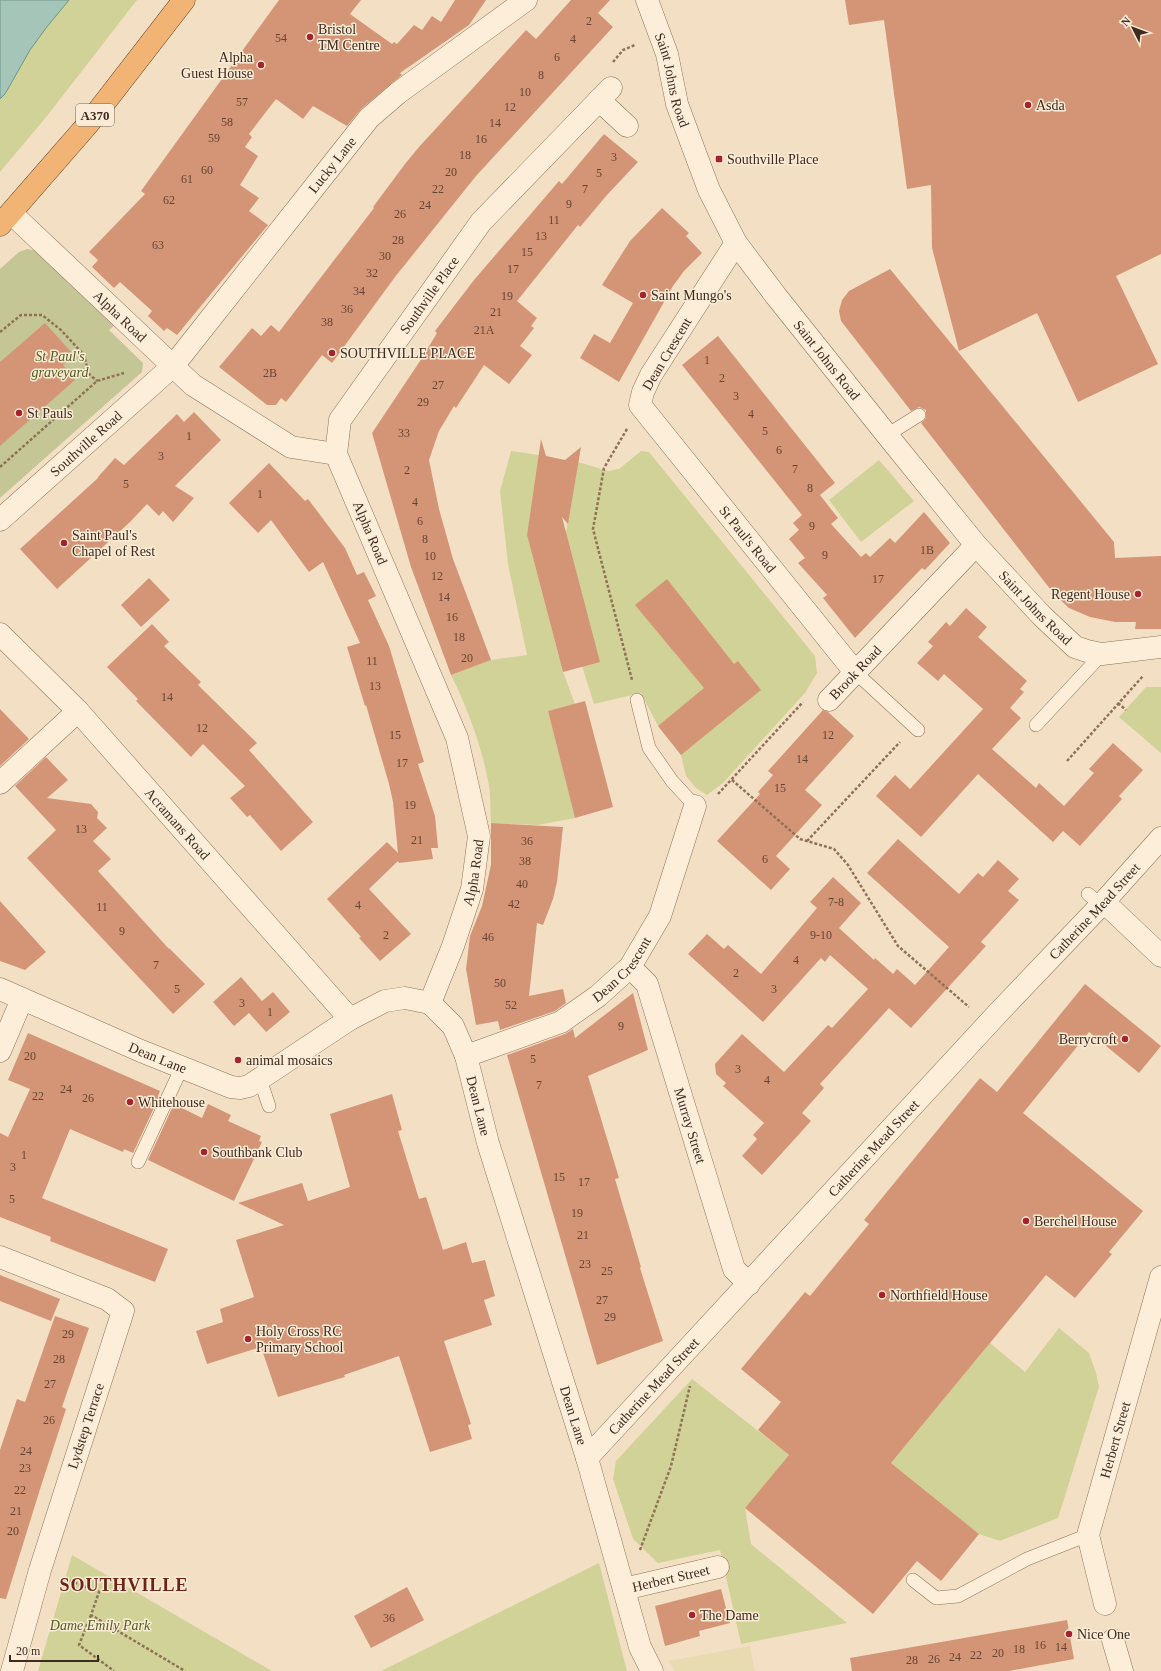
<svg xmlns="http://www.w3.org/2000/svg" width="1161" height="1671" font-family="'Times New Roman',serif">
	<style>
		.farmland { fill: #e9dbb1 }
		.green { fill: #d1d297 }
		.cemetery { fill: #c5c696 }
		.water { fill: #a6c5b9; stroke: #6c9587 }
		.building { fill: #d49576 }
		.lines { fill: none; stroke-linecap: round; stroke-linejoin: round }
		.service-casing { stroke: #907158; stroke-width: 14 }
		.minor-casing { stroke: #907158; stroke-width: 23 }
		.trunk-casing { stroke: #5d3f2d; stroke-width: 23 }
		.path { stroke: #907158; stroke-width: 2.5; stroke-dasharray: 3 2; stroke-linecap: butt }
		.service { stroke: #fceed9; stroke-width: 13 }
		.minor { stroke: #fceed9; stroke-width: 22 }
		.trunk { stroke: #f1b474; stroke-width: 22 }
		.poi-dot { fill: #a5222f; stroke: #f9ebd5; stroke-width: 1.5 }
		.labels { text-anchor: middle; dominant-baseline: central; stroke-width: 3; stroke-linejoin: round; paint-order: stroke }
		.number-label { font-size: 12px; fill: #644534 }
		.shield { fill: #f9ebd5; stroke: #766455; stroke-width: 1 }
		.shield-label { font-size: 13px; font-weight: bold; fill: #3e2a1e }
		.poi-label { font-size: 14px; fill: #3e2a1e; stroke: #f9ebd5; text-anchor: start }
		.street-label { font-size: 14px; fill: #3e2a1e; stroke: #f9ebd5 }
		.park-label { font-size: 14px; font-style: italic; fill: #535d22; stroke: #f9ebd5 }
		.district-label { font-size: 18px; font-weight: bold; letter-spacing: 1px; fill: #6f2318; stroke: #f9ebd5 }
	</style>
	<rect width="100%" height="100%" fill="#f3e0c4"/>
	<path class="farmland" d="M 750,1646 L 755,1671 L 675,1671 L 669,1661 Z"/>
	<path class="green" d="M 0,0 L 137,0 L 47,116 L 0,172 Z
		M 511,451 L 539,455 L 527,535 L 563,672 L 575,704 L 548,711 L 575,818 L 538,825 L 491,823 C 490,810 491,798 489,786 C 482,747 468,709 451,675 L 491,660 L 527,655 L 508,564 L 500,491 Z
		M 641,451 L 649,452 L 815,656 L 817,673 L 805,693 L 723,783 L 707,795 L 696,788 L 686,776 L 681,755 L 658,726 L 641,693 L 594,704 L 582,666 L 566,533 L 578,462 L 608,471 L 619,469 Z
		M 879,460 L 914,501 L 861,542 L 829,500 Z
		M 1146,687 L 1161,687 L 1161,753 L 1119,717 Z
		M 1059,1328 L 1089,1353 L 1096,1373 L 1099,1387 L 1058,1518 L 1000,1541 L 979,1534 L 891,1463 L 990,1343 L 1025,1372 Z
		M 692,1379 L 789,1455 L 745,1508 L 751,1544 L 847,1623 L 741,1644 L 720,1550 L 658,1563 L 633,1539 L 613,1479 L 616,1461 Z
		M 72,1555 L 272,1671 L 38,1671 Z
		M 599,1563 L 627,1671 L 381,1671 Z"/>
	<path class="cemetery" d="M 27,249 L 38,251 L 116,324 L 109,330 L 143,363 L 142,372 L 0,498 L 0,269 L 19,252 Z"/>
	<path class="water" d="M 0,0 L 69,0 L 46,28 L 30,50 L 5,94 L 0,99 Z"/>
	<path class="building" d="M 279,0 L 361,0 L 350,14 L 392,44 L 394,42 L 397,44 L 414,25 L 422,30 L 432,16 L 441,22 L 455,0 L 486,0 L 469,25 L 400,73 L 402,75 L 361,109 L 347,126 L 313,106 L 303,119 L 276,99 L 249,134 L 252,137 L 245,147 L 258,156 L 240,185 L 259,198 L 249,211 L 268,225 L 177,335 L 167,328 L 164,331 L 148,316 L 152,311 L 120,282 L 114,288 L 92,267 L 98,260 L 89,252 L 145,194 L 141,191 Z
		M 571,0 L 610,0 L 598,13 L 613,27 L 476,176 L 395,277 L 332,363 L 322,355 L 286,402 L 281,398 L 276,405 L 267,405 L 219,367 L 252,328 L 261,336 L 271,325 L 279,332 L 374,208 L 373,207 L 405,164 L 419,147 L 526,30 L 536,39 Z
		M 845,0 L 1161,0 L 1161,254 L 1116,276 L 1158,364 L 1078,402 L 1037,313 L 959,351 L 932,248 L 931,185 L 907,189 L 884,20 L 849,25 Z
		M 604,134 L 638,162 L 607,195 L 580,227 L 578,225 L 517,301 L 537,318 L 531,326 L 534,328 L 520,346 L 532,355 L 509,384 L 484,365 L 456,408 L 454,406 L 439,431 L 429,460 L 439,509 L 453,559 L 491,660 L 451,675 L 411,567 L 372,433 L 422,358 L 437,333 L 435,331 L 474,280 L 559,181 L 562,184 Z
		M 662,208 L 689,233 L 686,236 L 702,253 L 684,271 L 673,286 L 619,382 L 580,358 L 594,334 L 610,343 L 633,303 L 602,285 L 630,241 Z
		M 890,269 L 1114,542 L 1115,558 L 1161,556 L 1161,629 L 1135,629 L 1136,622 L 1115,622 L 1090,617 L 1069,608 L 1054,594 L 921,423 L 926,418 L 926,410 L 919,407 L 911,411 L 841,321 L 839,311 L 842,300 L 849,291 Z
		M 45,323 L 74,355 L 63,365 L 75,380 L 0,446 L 0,362 Z
		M 718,336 L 835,483 L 820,495 L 838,518 L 831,524 L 861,557 L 866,553 L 870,557 L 890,538 L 895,543 L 924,512 L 950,543 L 925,570 L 922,568 L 855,638 L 823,598 L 827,595 L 798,563 L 805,558 L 789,539 L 799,530 L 793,523 L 802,515 L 682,365 Z
		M 194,412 L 221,440 L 175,486 L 194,498 L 173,522 L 163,511 L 159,516 L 147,504 L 130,522 L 57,589 L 20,549 L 98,478 L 98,477 L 115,458 L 124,465 L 177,414 L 184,422 Z
		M 541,439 L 546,456 L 565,460 L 581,447 L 568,524 L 562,517 L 600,662 L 563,672 L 527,535 Z
		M 269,463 L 305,501 L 308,499 L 345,548 L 357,575 L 364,572 L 376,596 L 368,600 L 389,646 L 424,762 L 418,764 L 435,816 L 438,848 L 431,848 L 433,859 L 399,863 L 398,861 L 369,889 L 411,934 L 380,961 L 359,938 L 361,937 L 327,899 L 387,842 L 398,853 L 393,802 L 389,784 L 366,705 L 365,706 L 347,647 L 360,643 L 323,562 L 309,572 L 271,520 L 258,533 L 229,503 Z
		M 149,578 L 170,600 L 141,627 L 121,605 Z
		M 667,579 L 734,664 L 738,661 L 761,690 L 681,755 L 658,726 L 704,688 L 635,605 Z
		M 966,608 L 987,627 L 978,637 L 1027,681 L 1020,689 L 1024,692 L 1010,708 L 1021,718 L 992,749 L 1036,788 L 1039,783 L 1064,806 L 1094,773 L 1089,769 L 1113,743 L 1143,770 L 1119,796 L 1122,799 L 1080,846 L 1063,831 L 1053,842 L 978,774 L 921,837 L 876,796 L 895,775 L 910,789 L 983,709 L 944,674 L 938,681 L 917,663 L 933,646 L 928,642 L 946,622 L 950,626 Z
		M 152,624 L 169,642 L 164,646 L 201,682 L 198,685 L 257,743 L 249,750 L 313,822 L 281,851 L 250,815 L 247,817 L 230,798 L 245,786 L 203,744 L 191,757 L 136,701 L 138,699 L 107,667 Z
		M 585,701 L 613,807 L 575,818 L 548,711 Z
		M 0,709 L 29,739 L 0,766 Z
		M 823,710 L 828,712 L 854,736 L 805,790 L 822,805 L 776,856 L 790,869 L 771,890 L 717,841 L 760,794 L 758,792 L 773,775 L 768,771 Z
		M 46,757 L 68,780 L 47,798 L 91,804 L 98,812 L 97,818 L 107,828 L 93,841 L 111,859 L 98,871 L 169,949 L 169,948 L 205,984 L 173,1014 L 27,858 L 56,830 L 15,786 Z
		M 491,823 L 563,827 L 557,882 L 553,899 L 543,925 L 537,923 L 529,996 L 563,989 L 566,1003 L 555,1011 L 500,1030 L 498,1021 L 476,1025 L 466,969 L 470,936 L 482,906 L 491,865 Z
		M 898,839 L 959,894 L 978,873 L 983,877 L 998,860 L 1019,879 L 1008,891 L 1019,900 L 981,942 L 986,946 L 911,1028 L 889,1008 L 820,1084 L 824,1088 L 802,1113 L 811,1121 L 762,1175 L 742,1156 L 757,1139 L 753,1135 L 764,1123 L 723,1086 L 726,1083 L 716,1074 L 715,1064 L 742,1034 L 784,1072 L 828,1025 L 832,1028 L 868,989 L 830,955 L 825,962 L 821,958 L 763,1022 L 688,954 L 707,934 L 724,949 L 728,945 L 761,974 L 817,908 L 810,902 L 833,877 L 861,903 L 839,928 L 874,960 L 875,958 L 893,974 L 897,969 L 915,985 L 949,947 L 867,873 Z
		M 0,901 L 46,952 L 25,970 L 0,961 Z
		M 241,977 L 262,1001 L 273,992 L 290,1012 L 266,1032 L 249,1013 L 234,1026 L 213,1002 Z
		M 1085,984 L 1161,1046 L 1139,1073 L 1089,1032 L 1023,1113 L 1143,1211 L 1109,1252 L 1112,1254 L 1075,1298 L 1046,1275 L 891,1463 L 979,1534 L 941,1581 L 917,1561 L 873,1614 L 745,1508 L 789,1455 L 758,1430 L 781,1402 L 741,1369 L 805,1292 L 810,1296 L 869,1224 L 864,1220 L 980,1078 L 997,1092 Z
		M 633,993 L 648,1050 L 588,1076 L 619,1178 L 615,1179 L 641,1267 L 640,1268 L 663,1341 L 597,1365 L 507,1055 L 565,1034 L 573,1029 L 575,1038 Z
		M 28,1033 L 160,1091 L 158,1096 L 159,1097 L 133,1153 L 124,1149 L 123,1152 L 70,1129 L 42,1198 L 168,1249 L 155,1282 L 50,1241 L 51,1237 L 0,1217 L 0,1133 L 8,1137 L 30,1089 L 8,1080 Z
		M 392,1094 L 402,1130 L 398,1131 L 419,1199 L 426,1197 L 443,1250 L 466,1242 L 472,1263 L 485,1260 L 495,1296 L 484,1300 L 492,1325 L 444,1341 L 471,1424 L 468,1425 L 472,1439 L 430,1452 L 399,1356 L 344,1375 L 345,1377 L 278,1397 L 261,1347 L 207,1364 L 196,1331 L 223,1322 L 220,1309 L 254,1297 L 236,1240 L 284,1225 L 238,1203 L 302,1183 L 308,1201 L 350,1187 L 330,1114 Z
		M 174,1104 L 202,1118 L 208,1104 L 231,1115 L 228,1121 L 261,1136 L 259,1141 L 262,1142 L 234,1201 L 148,1160 Z
		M 0,1275 L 60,1299 L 51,1321 L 0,1301 Z
		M 55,1316 L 89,1328 L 62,1407 L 66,1409 L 41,1486 L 6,1599 L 0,1598 L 0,1450 L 17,1399 L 25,1402 Z
		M 407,1587 L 424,1620 L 371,1648 L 354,1616 Z
		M 721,1589 L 730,1623 L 699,1631 L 700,1636 L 665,1646 L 655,1606 Z
		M 1067,1620 L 1074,1659 L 1009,1671 L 852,1671 L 850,1658 Z"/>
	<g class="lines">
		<g class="service-casing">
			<path id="service" d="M 887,435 L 919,415
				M 855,672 L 918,730
				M 637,700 L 649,748 L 672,781 L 695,806
				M 1036,725 L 1102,654
				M 1088,894 L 1101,905
				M 260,1079 L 269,1106
				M 138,1162 L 182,1067
				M 913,1580 L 936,1598 L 958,1596 L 1027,1559 L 1088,1535"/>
		</g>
		<g class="minor-casing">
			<g id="minor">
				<path id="s1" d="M 647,0 L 667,54 L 677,104 L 700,166 L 709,190 L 736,243 L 776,296 L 887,435 L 976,545 L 1042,616 L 1075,647 L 1087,651 L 1102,654 L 1161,647"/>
				<path d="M 599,100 L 627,126"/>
				<path id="s2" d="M 11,213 L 193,385 L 291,447 L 336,454"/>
				<path id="s3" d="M 736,243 L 651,375 L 643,392 L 640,405 L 855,672"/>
				<path id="s4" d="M 0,520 L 173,366 L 369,118 L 398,93 L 526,0"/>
				<path id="s5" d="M 0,634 L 78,711 L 350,1019"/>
				<path id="s6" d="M 829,700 L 976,545"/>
				<path d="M 0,783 L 78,711"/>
				<path d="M 1104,902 L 1161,956"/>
				<path id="s7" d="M 630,967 L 647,984 L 734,1269 L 749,1284"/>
				<path id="s8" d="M 0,989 L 141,1051 L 231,1087 L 240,1088 L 249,1086 L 350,1019 L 385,1001 L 405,998 L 430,1003 L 453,1026 L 466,1056 L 488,1143 L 587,1458 L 640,1647 L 652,1671"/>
				<path id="s9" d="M 430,1003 L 453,946 L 472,889 L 479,836 L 457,738 L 336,454 L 340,420 L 481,222 L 611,88"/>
				<path d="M 0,1051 L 22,999"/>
				<path id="s10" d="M 466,1056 L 561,1022 L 598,996 L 630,967 L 660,916 L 695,806"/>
				<path d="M 0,1257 L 107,1299 L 123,1311 L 40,1570 L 12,1671"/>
				<path id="s11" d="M 587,1458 L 999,1012 L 1101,905 L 1161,838"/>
				<path id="s12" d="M 624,1589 L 718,1567"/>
				<path id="s13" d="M 1105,1604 L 1088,1535 L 1161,1277"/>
				<path d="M 1113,1640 L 1122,1671"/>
			</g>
		</g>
		<g class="trunk-casing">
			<path id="trunk" d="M 0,225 L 88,124 L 184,0"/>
		</g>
		<path class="path" d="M 613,62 L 623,50 L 635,45
			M 0,332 L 21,315 L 42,315 L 61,330 L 84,355 L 89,374 L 97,381
			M 627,429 L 604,468 L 593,529 L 632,680
			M 0,467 L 97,381 L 124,373
			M 1118,703 L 1126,710
			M 1067,761 L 1143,676
			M 732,780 L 800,839 L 834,849 L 848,865 L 898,946 L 969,1007
			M 718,794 L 803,702
			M 807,841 L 900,742
			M 640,1550 L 671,1466 L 690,1386
			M 65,1579 L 99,1592 L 91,1615 L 185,1671
			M 91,1615 L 79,1645 L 114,1671"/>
		<use href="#service" class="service"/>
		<use href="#minor" class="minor"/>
		<use href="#trunk" class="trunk"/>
	</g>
	<g class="poi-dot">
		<circle cx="310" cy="37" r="4"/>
		<circle cx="261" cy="65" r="4"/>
		<circle cx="1028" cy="105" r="4"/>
		<rect x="715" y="155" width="8" height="8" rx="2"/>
		<circle cx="643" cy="295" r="4"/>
		<circle cx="332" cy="353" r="4"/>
		<circle cx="19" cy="413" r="4"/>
		<circle cx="64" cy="543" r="4"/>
		<circle cx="1138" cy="594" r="4"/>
		<circle cx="1125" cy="1039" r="4"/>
		<circle cx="238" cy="1060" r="4"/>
		<circle cx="130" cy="1102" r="4"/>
		<circle cx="204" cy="1152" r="4"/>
		<circle cx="1026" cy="1221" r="4"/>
		<circle cx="882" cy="1295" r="4"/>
		<circle cx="248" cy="1339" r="4"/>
		<circle cx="692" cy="1615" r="4"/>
		<circle cx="1069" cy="1634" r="4"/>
	</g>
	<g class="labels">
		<g class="number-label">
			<text x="589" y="21">2</text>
			<text x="281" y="38">54</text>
			<text x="573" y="39">4</text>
			<text x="557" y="57">6</text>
			<text x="541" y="75">8</text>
			<text x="525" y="92">10</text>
			<text x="242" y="102">57</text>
			<text x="510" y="107">12</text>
			<text x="227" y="122">58</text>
			<text x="495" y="123">14</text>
			<text x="214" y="138">59</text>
			<text x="481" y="139">16</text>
			<text x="465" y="155">18</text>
			<text x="614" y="157">3</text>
			<text x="207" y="170">60</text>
			<text x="451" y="172">20</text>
			<text x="599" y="173">5</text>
			<text x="187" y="179">61</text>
			<text x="438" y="189">22</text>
			<text x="585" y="189">7</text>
			<text x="169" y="200">62</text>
			<text x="569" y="204">9</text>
			<text x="425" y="205">24</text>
			<text x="400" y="214">26</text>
			<text x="554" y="220">11</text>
			<text x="541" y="236">13</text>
			<text x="398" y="240">28</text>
			<text x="158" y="245">63</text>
			<text x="527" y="252">15</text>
			<text x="385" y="256">30</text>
			<text x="513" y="269">17</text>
			<text x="372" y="273">32</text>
			<text x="359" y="291">34</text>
			<text x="507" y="296">19</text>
			<text x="347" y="309">36</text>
			<text x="496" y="312">21</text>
			<text x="327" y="322">38</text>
			<text x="484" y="330">21A</text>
			<text x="707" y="360">1</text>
			<text x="270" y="373">2B</text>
			<text x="722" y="378">2</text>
			<text x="438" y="385">27</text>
			<text x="736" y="396">3</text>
			<text x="423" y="402">29</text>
			<text x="751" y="414">4</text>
			<text x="765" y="431">5</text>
			<text x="404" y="433">33</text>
			<text x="189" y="436">1</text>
			<text x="779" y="450">6</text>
			<text x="161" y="456">3</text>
			<text x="795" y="469">7</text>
			<text x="407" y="470">2</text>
			<text x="126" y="484">5</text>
			<text x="810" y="488">8</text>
			<text x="260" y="494">1</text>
			<text x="415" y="502">4</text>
			<text x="420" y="521">6</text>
			<text x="812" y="526">9</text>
			<text x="425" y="539">8</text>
			<text x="927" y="550">1B</text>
			<text x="825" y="555">9</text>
			<text x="430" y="556">10</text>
			<text x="437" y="576">12</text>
			<text x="878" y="579">17</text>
			<text x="444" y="597">14</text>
			<text x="452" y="617">16</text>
			<text x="459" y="637">18</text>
			<text x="467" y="658">20</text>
			<text x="372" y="661">11</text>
			<text x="375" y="686">13</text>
			<text x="167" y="697">14</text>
			<text x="202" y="728">12</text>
			<text x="395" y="735">15</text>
			<text x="828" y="735">12</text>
			<text x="802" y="759">14</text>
			<text x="402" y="763">17</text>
			<text x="780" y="788">15</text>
			<text x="410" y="805">19</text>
			<text x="81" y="829">13</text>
			<text x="417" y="840">21</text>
			<text x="527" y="841">36</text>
			<text x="765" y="859">6</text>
			<text x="525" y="861">38</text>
			<text x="522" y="884">40</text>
			<text x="836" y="902">7-8</text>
			<text x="514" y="904">42</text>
			<text x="358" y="905">4</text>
			<text x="102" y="907">11</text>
			<text x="122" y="931">9</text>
			<text x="386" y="935">2</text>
			<text x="821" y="935">9-10</text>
			<text x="488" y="937">46</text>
			<text x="796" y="960">4</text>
			<text x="156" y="965">7</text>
			<text x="736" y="973">2</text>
			<text x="500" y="983">50</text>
			<text x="177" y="989">5</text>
			<text x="774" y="989">3</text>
			<text x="242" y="1003">3</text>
			<text x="511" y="1005">52</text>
			<text x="270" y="1012">1</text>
			<text x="621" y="1026">9</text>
			<text x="30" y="1056">20</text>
			<text x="533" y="1059">5</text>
			<text x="738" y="1069">3</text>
			<text x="767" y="1080">4</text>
			<text x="539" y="1085">7</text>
			<text x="66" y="1089">24</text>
			<text x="38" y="1096">22</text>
			<text x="88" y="1098">26</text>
			<text x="24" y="1155">1</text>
			<text x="13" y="1167">3</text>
			<text x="559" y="1177">15</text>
			<text x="584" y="1182">17</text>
			<text x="12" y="1199">5</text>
			<text x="577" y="1213">19</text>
			<text x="583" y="1235">21</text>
			<text x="585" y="1264">23</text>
			<text x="607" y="1271">25</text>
			<text x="602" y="1300">27</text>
			<text x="610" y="1317">29</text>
			<text x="68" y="1334">29</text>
			<text x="59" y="1359">28</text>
			<text x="50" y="1384">27</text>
			<text x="49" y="1420">26</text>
			<text x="26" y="1451">24</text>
			<text x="25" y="1468">23</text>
			<text x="20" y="1490">22</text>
			<text x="16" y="1511">21</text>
			<text x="13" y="1531">20</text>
			<text x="389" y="1618">36</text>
			<text x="1040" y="1645">16</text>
			<text x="1061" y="1647">14</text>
			<text x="1019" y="1649">18</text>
			<text x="998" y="1653">20</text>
			<text x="976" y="1655">22</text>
			<text x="955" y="1657">24</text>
			<text x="934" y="1659">26</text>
			<text x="912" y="1660">28</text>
		</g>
		<rect class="shield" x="76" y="104" width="38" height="22" rx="3"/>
		<g class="shield-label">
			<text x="95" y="115">A370</text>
		</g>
		<g class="poi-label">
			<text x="318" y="29">Bristol<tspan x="318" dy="16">TM Centre</tspan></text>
			<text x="253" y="57" text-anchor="end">Alpha<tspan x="253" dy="16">Guest House</tspan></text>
			<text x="1036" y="105">Asda</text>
			<text x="727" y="159">Southville Place</text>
			<text x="651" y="295">Saint Mungo's</text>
			<text x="340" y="353">SOUTHVILLE PLACE</text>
			<text x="27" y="413">St Pauls</text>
			<text x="72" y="535">Saint Paul's<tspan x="72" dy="16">Chapel of Rest</tspan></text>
			<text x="1130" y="594" text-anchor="end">Regent House</text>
			<text x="1117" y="1039" text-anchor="end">Berrycroft</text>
			<text x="246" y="1060">animal mosaics</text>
			<text x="138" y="1102">Whitehouse</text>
			<text x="212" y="1152">Southbank Club</text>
			<text x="1034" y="1221">Berchel House</text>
			<text x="890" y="1295">Northfield House</text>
			<text x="256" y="1331">Holy Cross RC<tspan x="256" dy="16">Primary School</tspan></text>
			<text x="700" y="1615">The Dame</text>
			<text x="1077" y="1634">Nice One</text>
		</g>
		<g class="street-label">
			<text stroke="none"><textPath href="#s1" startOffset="84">Saint Johns Road</textPath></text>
			<text stroke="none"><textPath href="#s4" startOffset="488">Lucky Lane</textPath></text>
			<text stroke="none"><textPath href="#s9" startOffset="772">Southville Place</textPath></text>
			<text stroke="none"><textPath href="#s2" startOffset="150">Alpha Road</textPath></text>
			<text transform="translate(667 354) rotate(-59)">Dean Crescent</text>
			<text stroke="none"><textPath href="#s1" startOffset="408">Saint Johns Road</textPath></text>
			<text stroke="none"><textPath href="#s4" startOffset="115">Southville Road</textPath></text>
			<text transform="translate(370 533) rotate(67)">Alpha Road</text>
			<text stroke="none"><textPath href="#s3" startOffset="361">St Paul's Road</textPath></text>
			<text stroke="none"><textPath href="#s1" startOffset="732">Saint Johns Road</textPath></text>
			<text stroke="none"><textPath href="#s6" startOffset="38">Brook Road</textPath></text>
			<text stroke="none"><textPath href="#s5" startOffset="260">Acramans Road</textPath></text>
			<text stroke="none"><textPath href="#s9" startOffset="138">Alpha Road</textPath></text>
			<text stroke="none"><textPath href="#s11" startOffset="746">Catherine Mead Street</textPath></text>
			<text stroke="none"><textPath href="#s10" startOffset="182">Dean Crescent</textPath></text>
			<text stroke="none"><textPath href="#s8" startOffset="172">Dean Lane</textPath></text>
			<text stroke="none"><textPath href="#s8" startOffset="592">Dean Lane</textPath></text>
			<text stroke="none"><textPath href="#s7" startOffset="172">Murray Street</textPath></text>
			<text stroke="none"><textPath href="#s11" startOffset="422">Catherine Mead Street</textPath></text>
			<text stroke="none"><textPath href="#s11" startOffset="98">Catherine Mead Street</textPath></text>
			<text stroke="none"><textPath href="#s8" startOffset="916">Dean Lane</textPath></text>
			<text transform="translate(86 1426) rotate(-72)">Lydstep Terrace</text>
			<text stroke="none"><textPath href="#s13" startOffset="170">Herbert Street</textPath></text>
			<text stroke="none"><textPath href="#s12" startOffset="48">Herbert Street</textPath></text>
		</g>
		<g class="park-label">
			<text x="60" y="356">St Paul's<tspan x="60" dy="16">graveyard</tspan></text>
			<text x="100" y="1625">Dame Emily Park</text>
		</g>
		<g class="district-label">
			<text x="124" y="1585">SOUTHVILLE</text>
		</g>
	</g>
	<g transform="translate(1133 28) rotate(312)" stroke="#f9ebd5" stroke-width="3" paint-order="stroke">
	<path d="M0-3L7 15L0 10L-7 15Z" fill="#3e2a1e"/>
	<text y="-6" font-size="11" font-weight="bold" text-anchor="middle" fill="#3e2a1e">N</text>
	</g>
	<path d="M10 1655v6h88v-6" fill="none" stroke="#3e2a1e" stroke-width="2"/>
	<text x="16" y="1655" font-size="12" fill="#3e2a1e" stroke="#f9ebd5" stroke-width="3" paint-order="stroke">20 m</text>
</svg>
